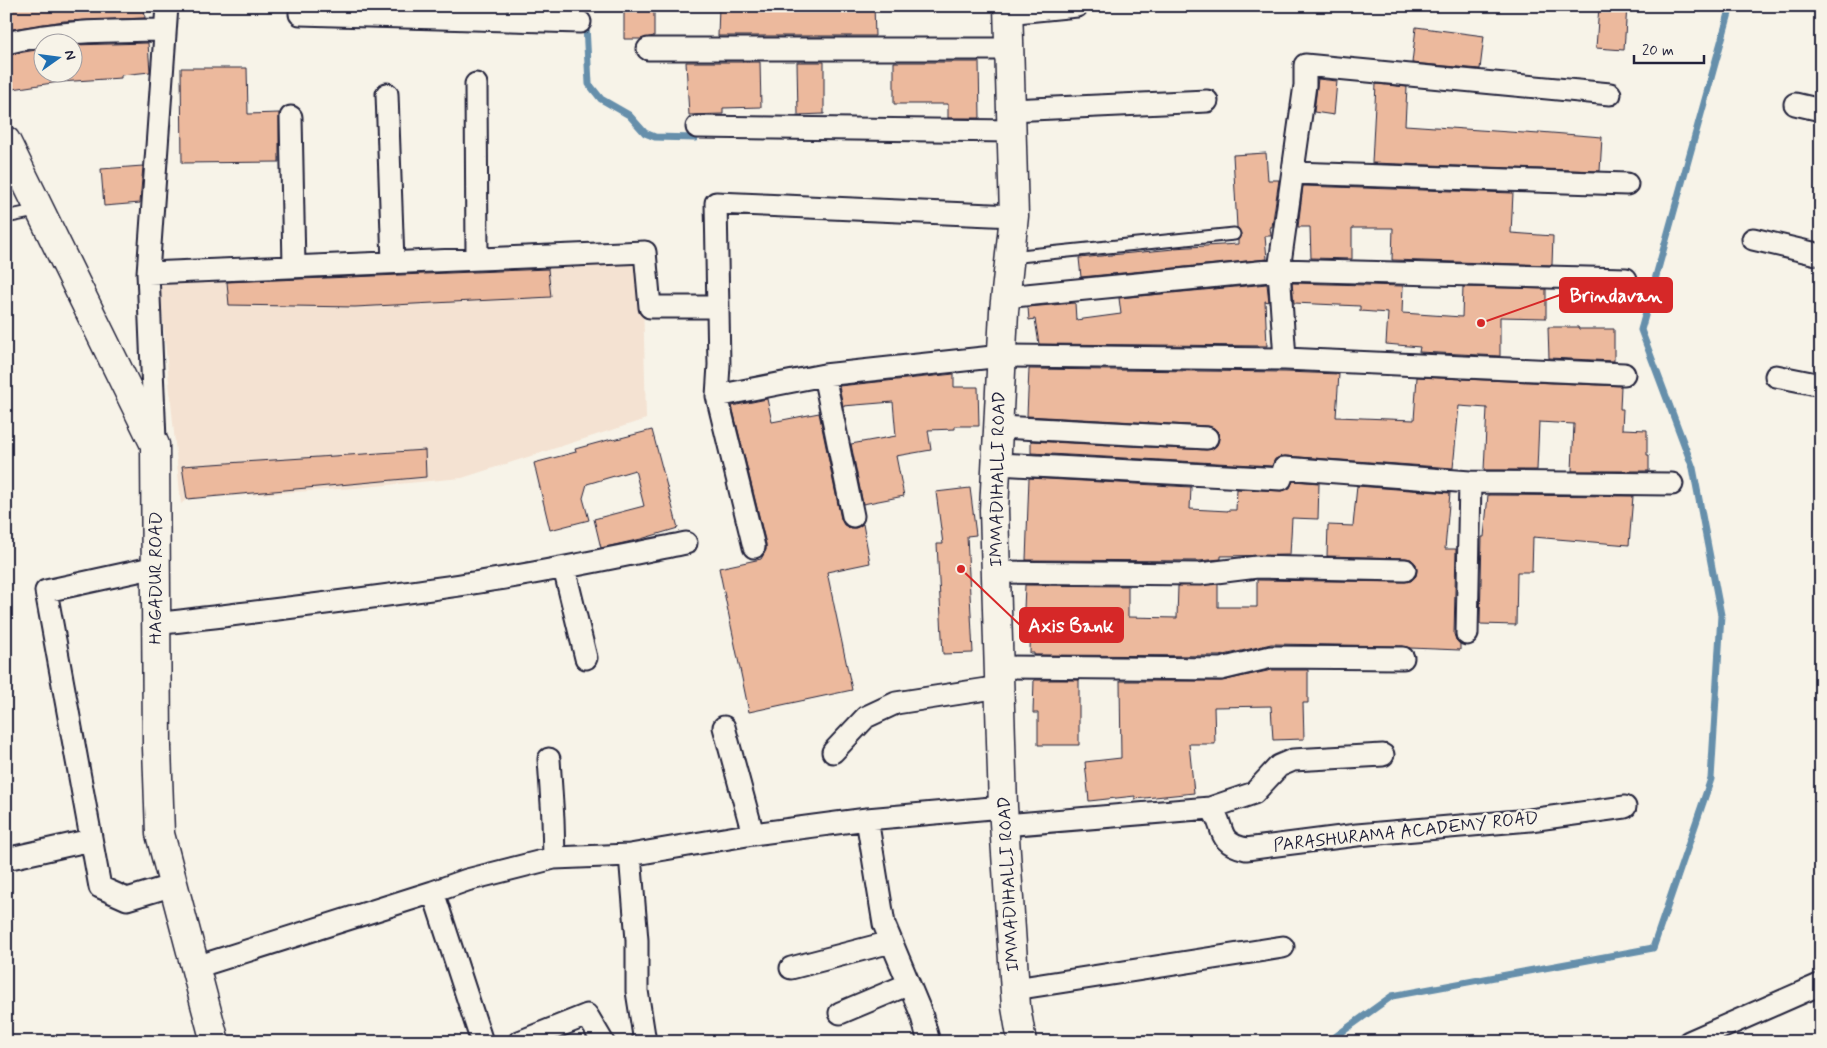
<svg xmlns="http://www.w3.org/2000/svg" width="1827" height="1048" font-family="Mynerve,sans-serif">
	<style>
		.built { fill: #f4e2d2 }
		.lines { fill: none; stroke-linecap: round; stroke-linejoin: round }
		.stream { stroke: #668fab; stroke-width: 7 }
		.building { fill: #ecb99d; stroke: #22223b }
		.lane-casing { stroke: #22223b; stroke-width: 15 }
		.street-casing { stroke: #22223b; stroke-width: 25 }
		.secondary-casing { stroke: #22223b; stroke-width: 31 }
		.lane { stroke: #f7f3e8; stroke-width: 11 }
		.street { stroke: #f7f3e8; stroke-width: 21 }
		.secondary { stroke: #f7f3e8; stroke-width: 28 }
		.labels { text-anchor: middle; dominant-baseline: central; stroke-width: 5; stroke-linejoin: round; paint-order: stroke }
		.street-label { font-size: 18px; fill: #22223b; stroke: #f7f3e8 }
		.leader { fill: none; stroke: #d62828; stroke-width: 2 }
		.callout-dot { fill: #d62828; stroke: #f7f3e8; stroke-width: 2 }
		.callout { fill: #d62828; stroke: #d62828; stroke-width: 2 }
		.callout-label { font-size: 19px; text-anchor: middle; font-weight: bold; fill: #fff }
	</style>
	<rect width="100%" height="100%" fill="#f7f3e8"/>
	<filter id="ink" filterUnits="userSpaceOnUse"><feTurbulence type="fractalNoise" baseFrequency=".02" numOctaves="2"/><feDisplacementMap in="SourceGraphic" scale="10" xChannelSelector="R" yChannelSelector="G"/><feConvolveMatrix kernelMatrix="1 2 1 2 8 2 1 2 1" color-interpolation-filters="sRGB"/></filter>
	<g filter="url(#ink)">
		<path class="built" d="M 642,258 L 646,419 L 462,478 L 354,488 L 187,499 L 181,504 L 159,280 Z"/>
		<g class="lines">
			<path class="stream" d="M 585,6 L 589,84 L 601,99 L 629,115 L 645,133 L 655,137 L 695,138
				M 1328,1042 L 1392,996 L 1653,948 L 1711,779 L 1721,615 L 1693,468 L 1641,330 L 1731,6"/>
		</g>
		<path class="building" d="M 6,6 L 144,6 L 145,18 L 64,21 L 6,30 Z
			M 624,6 L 654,6 L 654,36 L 641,39 L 624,39 Z
			M 719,6 L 874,6 L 875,36 L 718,36 Z
			M 1599,6 L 1627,6 L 1624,50 L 1596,48 Z
			M 1416,27 L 1484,36 L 1480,69 L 1412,63 Z
			M 148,43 L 150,72 L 121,75 L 121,78 L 59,82 L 6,90 L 6,55 L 42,49 L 42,72 L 72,72 L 72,45 Z
			M 686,62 L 760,62 L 761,107 L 723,108 L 723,114 L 689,115 Z
			M 797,62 L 824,62 L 824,114 L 798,115 Z
			M 894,62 L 979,62 L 980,118 L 948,118 L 948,104 L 894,104 Z
			M 181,68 L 247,68 L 248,114 L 279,113 L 279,162 L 182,163 Z
			M 1318,79 L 1337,81 L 1334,115 L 1314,112 Z
			M 1376,84 L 1407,87 L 1405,125 L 1539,134 L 1539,132 L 1602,137 L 1600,171 L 1372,163 Z
			M 1266,153 L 1268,180 L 1279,180 L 1272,227 L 1270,227 L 1271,236 L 1265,236 L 1267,259 L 1081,277 L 1079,258 L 1174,249 L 1173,248 L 1238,244 L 1238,240 L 1241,234 L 1237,227 L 1233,155 Z
			M 143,166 L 140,203 L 104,206 L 101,169 Z
			M 1303,186 L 1513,193 L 1511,233 L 1553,236 L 1552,265 L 1392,260 L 1393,228 L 1352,228 L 1352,259 L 1311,258 L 1310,227 L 1298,227 Z
			M 548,269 L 551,297 L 355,307 L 229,305 L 227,282 Z
			M 1292,283 L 1403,286 L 1402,313 L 1462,317 L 1463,287 L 1546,289 L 1546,318 L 1500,317 L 1500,356 L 1419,352 L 1420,347 L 1386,344 L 1388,313 L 1360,311 L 1360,306 L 1294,303 Z
			M 1267,284 L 1269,302 L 1265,301 L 1267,346 L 1039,344 L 1035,319 L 1029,320 L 1028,307 L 1075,303 L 1076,320 L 1121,314 L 1119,298 Z
			M 1548,327 L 1578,327 L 1579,329 L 1614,329 L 1614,361 L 1549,358 Z
			M 1029,369 L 1285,372 L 1339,374 L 1336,417 L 1414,420 L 1417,377 L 1621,386 L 1620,409 L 1623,409 L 1622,429 L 1647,430 L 1647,455 L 1649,455 L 1649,471 L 1572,471 L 1574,424 L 1539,422 L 1537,470 L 1484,470 L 1487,408 L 1459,406 L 1453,468 L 1285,456 L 1275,459 L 1272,466 L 1031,453 L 1031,441 L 1206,450 L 1212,449 L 1217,445 L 1219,438 L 1218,432 L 1214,428 L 1208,426 L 1027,416 Z
			M 954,374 L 954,387 L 978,387 L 979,426 L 955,426 L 955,429 L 928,430 L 931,450 L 896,456 L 904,496 L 863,504 L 851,444 L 896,436 L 893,402 L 843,406 L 839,386 Z
			M 767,399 L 772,422 L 819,413 L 841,519 L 844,525 L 850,528 L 856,528 L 863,524 L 870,563 L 827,572 L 852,690 L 749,712 L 719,568 L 761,559 L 766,550 L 766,544 L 732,406 Z
			M 652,430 L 678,528 L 641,539 L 601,548 L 594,519 L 644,506 L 635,470 L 587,484 L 583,498 L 589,520 L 550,530 L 534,463 L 576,452 L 575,449 L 612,439 L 613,440 Z
			M 425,450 L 426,477 L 187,499 L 182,466 Z
			M 1029,478 L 1191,487 L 1190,509 L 1228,511 L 1228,510 L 1236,510 L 1237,489 L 1281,491 L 1290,488 L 1293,481 L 1319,483 L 1318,519 L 1292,518 L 1290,555 L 1221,556 L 1221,559 L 1199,561 L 1026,560 Z
			M 1357,486 L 1450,493 L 1445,549 L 1456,549 L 1454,634 L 1456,640 L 1460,644 L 1460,650 L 1410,648 L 1403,646 L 1271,644 L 1220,656 L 1034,655 L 1034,653 L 1030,653 L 1031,609 L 1024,609 L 1025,585 L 1128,586 L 1128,617 L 1177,618 L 1178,586 L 1218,584 L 1218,607 L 1257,607 L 1257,580 L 1405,582 L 1411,581 L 1416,576 L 1417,570 L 1416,564 L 1411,559 L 1405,558 L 1327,556 L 1328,525 L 1353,526 Z
			M 970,488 L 976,535 L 967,536 L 973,653 L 943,654 L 937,544 L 943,544 L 936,492 Z
			M 1488,495 L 1633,496 L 1629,545 L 1533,537 L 1532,572 L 1517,572 L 1516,625 L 1480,624 L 1482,537 L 1484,537 Z
			M 1272,670 L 1308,670 L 1308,703 L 1303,703 L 1304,739 L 1273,740 L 1271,706 L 1214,707 L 1215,744 L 1189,744 L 1194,793 L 1135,799 L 1135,796 L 1089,801 L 1085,762 L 1121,758 L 1120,681 L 1221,681 Z
			M 1034,680 L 1079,680 L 1079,745 L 1038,745 L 1038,713 L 1033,713 Z"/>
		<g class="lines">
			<g class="lane-casing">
				<path id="lane" d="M 6,217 L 40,210
					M 1010,257 L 1234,234"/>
			</g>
			<g class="street-casing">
				<path id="street" d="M 300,6 L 300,14 L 580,22
					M 1008,13 L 1077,6
					M 6,43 C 59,30 111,31 165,30
					M 648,49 L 1009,49
					M 476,84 L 477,258
					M 387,94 L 393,262
					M 1795,104 L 1821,110
					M 1010,110 L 1207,101
					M 291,117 L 294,266
					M 697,127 L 1011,131
					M 1293,173 L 1627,184
					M 1014,216 L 716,203 L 719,365 L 717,396 L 824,375 L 1002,356 L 1285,359 L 1624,374
					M 1753,239 L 1821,255
					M 148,273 L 645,252 L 650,307 L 718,307
					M 1005,297 L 1279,270 L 1626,279
					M 1285,359 L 1279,270 L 1305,85 L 1305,65 L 1610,94
					M 824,375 L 853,516
					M 1776,376 L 1821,385
					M 717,396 L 754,547
					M 999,427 L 1207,438
					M 155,440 L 148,273 L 167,6
					M 998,464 L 1281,479 L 1284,468 L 1470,482 L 1672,484
					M 156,567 L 46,591 L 100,887 L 127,899 L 174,885
					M 564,568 L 586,658
					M 996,572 L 1200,574 L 1257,567 L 1405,570
					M 156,624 C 268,610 380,598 492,580 C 557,570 621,556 686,543
					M 1467,634 L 1470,482
					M 999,667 L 1221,669 L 1271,657 L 1403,658
					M 724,727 L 753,834
					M 833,752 L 866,717 L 896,703 L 1000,687
					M 549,759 L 553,819 L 554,858
					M 1210,808 L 1254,793 L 1279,766 L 1293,760 L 1383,755
					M 867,819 L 884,924 L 921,1013 L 929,1042
					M 1005,825 L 1210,808 C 1227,824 1213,842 1246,849 L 1357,835 L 1530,820 L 1625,807
					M 630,855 L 637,940 L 637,991 L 645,1042
					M 6,859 L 91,840
					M 433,892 L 482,1042
					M 196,967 L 433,892 L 467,880 L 554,858 L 630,855 L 753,834 L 867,819 L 1003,807
					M 791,968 L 891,942
					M 1015,989 L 1283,947
					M 840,1013 L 909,984
					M 519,1042 L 587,1015 L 603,1042
					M 1689,1042 L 1821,984"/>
			</g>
			<g class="secondary-casing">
				<path id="secondary" d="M 1008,6 L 1014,216 L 1004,311 L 994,510 L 1003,807 L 1016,1007 L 1022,1042
					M 6,141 L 155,445 L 157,747 L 160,834 L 215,1042"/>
			</g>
			<use href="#lane" class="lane"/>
			<use href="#street" class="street"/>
			<use href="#secondary" class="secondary"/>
		</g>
	</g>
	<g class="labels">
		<g class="street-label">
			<text transform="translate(998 479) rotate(-89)">IMMADIHALLI ROAD</text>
			<text transform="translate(156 578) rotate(-90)">HAGADUR ROAD</text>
			<text transform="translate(1406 832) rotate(-6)">PARASHURAMA ACADEMY ROAD</text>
			<text transform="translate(1009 884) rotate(-93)">IMMADIHALLI ROAD</text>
		</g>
	</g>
	<path class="leader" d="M1481 323L1560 295M961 569L1020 625"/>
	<g class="callout-dot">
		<circle cx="1481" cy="323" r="5"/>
		<circle cx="961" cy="569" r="5"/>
	</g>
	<g class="callout">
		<rect x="1560" y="278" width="112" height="34" rx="5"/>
		<rect x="1020" y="608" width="103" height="34" rx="5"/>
	</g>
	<g class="callout-label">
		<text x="1616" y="302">Brindavan</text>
		<text x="1071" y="632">Axis Bank</text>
	</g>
	<rect width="1827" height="1048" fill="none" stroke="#f7f3e8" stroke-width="25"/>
	<rect x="12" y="12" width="1802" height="1023" fill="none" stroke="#22223b" stroke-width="2" filter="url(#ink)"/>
	<g transform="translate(58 58) rotate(76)"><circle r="24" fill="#f7f3e8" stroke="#a29fa3"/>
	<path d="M0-4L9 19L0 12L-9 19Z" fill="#1f6fb2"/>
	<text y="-8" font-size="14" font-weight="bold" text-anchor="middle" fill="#22223b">N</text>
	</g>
	<path d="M1634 55v8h70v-8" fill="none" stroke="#22223b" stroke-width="2.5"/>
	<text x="1642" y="55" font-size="15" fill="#22223b" stroke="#f7f3e8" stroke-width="4" paint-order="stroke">20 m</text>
</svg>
